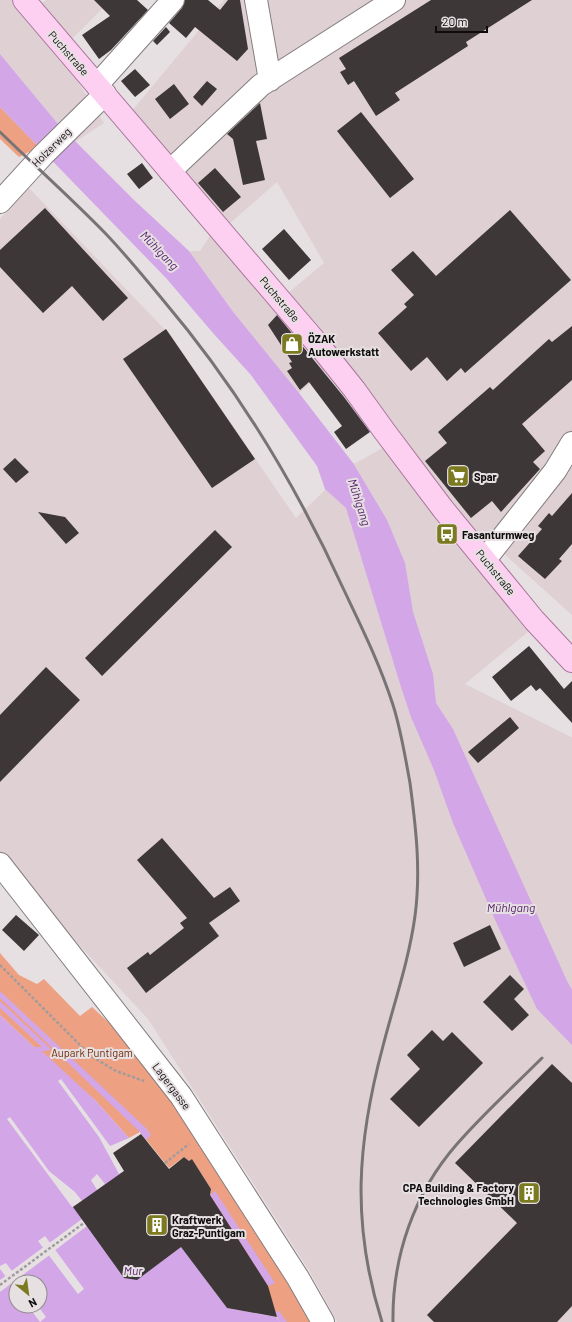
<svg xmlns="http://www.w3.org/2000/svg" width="572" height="1322" font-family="Barlow,sans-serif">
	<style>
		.built { fill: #dfd0d4; fill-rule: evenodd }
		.green { fill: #eda182 }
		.water { fill: #d2a6e7; fill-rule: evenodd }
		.pier { fill: #e7e0e2 }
		.building { fill: #3d3737 }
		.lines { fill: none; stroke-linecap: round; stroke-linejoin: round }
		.minor-casing { stroke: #837d7f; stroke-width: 24 }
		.major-casing { stroke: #a9769b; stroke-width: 24 }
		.path { stroke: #a19b9d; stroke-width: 2.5; stroke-dasharray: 3 2; stroke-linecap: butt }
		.minor { stroke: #fff; stroke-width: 22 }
		.major { stroke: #fdd0f1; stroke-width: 22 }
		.rail { stroke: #787475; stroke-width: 3 }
		.labels { text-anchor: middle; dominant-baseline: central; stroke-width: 4; stroke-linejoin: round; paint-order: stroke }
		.street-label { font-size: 11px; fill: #0e0b0c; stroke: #e7e0e2 }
		.poi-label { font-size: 11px; font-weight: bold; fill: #0e0b0c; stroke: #e7e0e2; text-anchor: start }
		.park-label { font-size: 11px; fill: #6d2a08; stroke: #e7e0e2 }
		.water-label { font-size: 12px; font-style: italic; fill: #521c68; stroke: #e7e0e2 }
	</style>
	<rect width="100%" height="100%" fill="#e7e0e2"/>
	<path class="built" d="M 0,0 L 15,0 L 24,11 L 42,3 L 46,0 L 111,0 L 59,52 L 104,123 L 75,142 L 58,124 L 0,54 Z
		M 224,0 L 572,0 L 572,615 L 503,553 L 485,558 L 540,622 L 465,684 L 571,737 L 572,737 L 572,1322 L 337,1322 L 310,1272 L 148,1019 L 53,917 L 0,854 L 0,219 L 29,188 L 172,337 L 296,518 L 353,463 L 356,463 L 384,447 L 326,369 L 299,393 L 234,313 L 189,251 L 200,251 L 210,236 L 170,171 L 120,125 ZM 277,182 L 324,263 L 288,293 L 228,225 Z"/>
	<path class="green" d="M 0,107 L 39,147 L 19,157 L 0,139 Z
		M 0,953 L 19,975 L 37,984 L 44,979 L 80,1016 L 92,1007 L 130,1042 L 175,1101 L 312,1322 L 280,1322 L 210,1195 L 211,1189 L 192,1159 L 189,1161 L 184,1157 L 169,1168 L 140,1132 L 129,1138 L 95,1100 L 37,1051 L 34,1047 L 0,1015 Z"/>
	<path class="water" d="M 0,54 L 58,124 L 135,201 L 189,251 L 234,313 L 299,393 L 353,463 L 387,520 L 405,563 L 413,612 L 433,674 L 436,703 L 453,729 L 567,981 L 572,990 L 572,1045 L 537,1009 L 496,922 L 453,823 L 434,770 L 411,717 L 401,687 L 346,508 L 325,489 L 317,466 L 251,375 L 213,333 L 166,278 L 0,107 Z
		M 0,991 L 147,1129 L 151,1135 L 146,1140 L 140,1132 L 0,998 Z
		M 0,1001 L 51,1049 L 50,1050 L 40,1052 L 44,1053 L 95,1100 L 129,1138 L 110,1146 L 61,1079 L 58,1081 L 99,1137 L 119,1174 L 124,1171 L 227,1308 L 276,1317 L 280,1322 L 0,1322 L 0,1269 L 16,1290 L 16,1306 L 28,1306 L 40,1322 L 46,1317 L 38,1306 L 40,1306 L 40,1282 L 20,1282 L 6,1263 L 0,1266 L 0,1015 L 34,1047 L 42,1047 L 0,1008 ZM 10,1117 L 49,1171 L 75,1192 L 82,1201 L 72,1207 L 7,1119 ZM 97,1174 L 105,1184 L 97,1190 L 91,1180 ZM 45,1236 L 84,1289 L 78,1294 L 38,1241 Z
		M 215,1191 L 275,1283 L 268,1286 L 210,1195 Z
		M 278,1311 L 279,1311 L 287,1322 L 280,1322 L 275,1312 Z"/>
	<path class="pier" d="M 82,1219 L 87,1226 L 54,1251 L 48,1244 Z
		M 45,1246 L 51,1254 L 16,1280 L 10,1272 Z
		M 7,1275 L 13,1282 L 0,1292 L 0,1280 Z"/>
	<path class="building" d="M 94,0 L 137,0 L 148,10 L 111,50 L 99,59 L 82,35 L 110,16 Z
		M 185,0 L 208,0 L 220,10 L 228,0 L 240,0 L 248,49 L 237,61 L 195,27 L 186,38 L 169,23 L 182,8 Z
		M 431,0 L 532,0 L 466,42 L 468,46 L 395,93 L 400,100 L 376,116 L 354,81 L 348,85 L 340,72 L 346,69 L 339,58 Z
		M 166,27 L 170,32 L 157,45 L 153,41 Z
		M 135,69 L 150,85 L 135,97 L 121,81 Z
		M 207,81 L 217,89 L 202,106 L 193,97 Z
		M 174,84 L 189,104 L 170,119 L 155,99 Z
		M 260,103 L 267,139 L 256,141 L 265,180 L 243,185 L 233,139 L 227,134 Z
		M 361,112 L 414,179 L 390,198 L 337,131 Z
		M 142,163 L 153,178 L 139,189 L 127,174 Z
		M 215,168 L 241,197 L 223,212 L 198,183 Z
		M 45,208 L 128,298 L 103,321 L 72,286 L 43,313 L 0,267 L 0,250 Z
		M 510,210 L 571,280 L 465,373 L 461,368 L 447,381 L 427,357 L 411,371 L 378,333 L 407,307 L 404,304 L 414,295 L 391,270 L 413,251 L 436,276 Z
		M 284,229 L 311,260 L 289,280 L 262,249 Z
		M 277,315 L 344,397 L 370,432 L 346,449 L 334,432 L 342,426 L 309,382 L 300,390 L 287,371 L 292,368 L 289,363 L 292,362 L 268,325 Z
		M 572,326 L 572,380 L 522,424 L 545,451 L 533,462 L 540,469 L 501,512 L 492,501 L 471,518 L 425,461 L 447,443 L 438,432 L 490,387 L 493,390 L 549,339 L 552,342 Z
		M 166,329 L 255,459 L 212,488 L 123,359 Z
		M 15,458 L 29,472 L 16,483 L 3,469 Z
		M 572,493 L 572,544 L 559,559 L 562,561 L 545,579 L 518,556 L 542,529 L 538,526 L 549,513 L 552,516 Z
		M 38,512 L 65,517 L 79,533 L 66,544 Z
		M 215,530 L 232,547 L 102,676 L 85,658 Z
		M 529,646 L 564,689 L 572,681 L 572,723 L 540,688 L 536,691 L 531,685 L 511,701 L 492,677 Z
		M 46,667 L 80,700 L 0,782 L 0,715 Z
		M 510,717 L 519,728 L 478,763 L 468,752 Z
		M 162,838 L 214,898 L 230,887 L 240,901 L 209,923 L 219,936 L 146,993 L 127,968 L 148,952 L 150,955 L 184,928 L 180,923 L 187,918 L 137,860 Z
		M 16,915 L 39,935 L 24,951 L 2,930 Z
		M 490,925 L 501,949 L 464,967 L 453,943 Z
		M 510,975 L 524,989 L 514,999 L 529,1015 L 512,1031 L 483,1002 Z
		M 432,1030 L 443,1041 L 452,1032 L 483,1063 L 419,1127 L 390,1099 L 420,1069 L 407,1055 Z
		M 552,1064 L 572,1083 L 572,1306 L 557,1322 L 434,1322 L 427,1315 L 517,1223 L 455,1163 Z
		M 141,1134 L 169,1169 L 184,1157 L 189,1161 L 192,1159 L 211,1189 L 210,1195 L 268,1286 L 277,1317 L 227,1308 L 181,1247 L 137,1280 L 124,1278 L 73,1207 L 124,1171 L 113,1153 Z"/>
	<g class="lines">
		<g class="minor-casing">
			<path id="minor" d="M 256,0 L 270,80
				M 97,85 L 173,0
				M 170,171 L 261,85 L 394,0
				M 0,202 L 43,155 L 105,94
				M 485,558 L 491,552 L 555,471 L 572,443
				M 0,864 L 181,1096 L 298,1278 L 323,1322"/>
		</g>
		<g class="major-casing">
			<path id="major" d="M 24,0 L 322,349 L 354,389 L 385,432 L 443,509 L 534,620 L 572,661"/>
		</g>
		<path class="path" d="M 0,965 L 91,1056 L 116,1071 L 144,1081
			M 165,1163 L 189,1144
			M 0,1285 L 84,1223"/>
		<use href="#minor" class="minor"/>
		<use href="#major" class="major"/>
		<path class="rail" d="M 0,132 C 35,166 72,199 106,234 C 126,255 144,277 163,300 C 236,386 296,485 343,588 C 361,626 380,664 393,705 C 401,730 405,756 410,783 C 416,828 421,871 415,916 C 409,960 394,1003 383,1046 C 357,1143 351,1224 382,1322
			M 393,1322 C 392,1257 414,1193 457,1144 C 483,1114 514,1086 542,1058"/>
	</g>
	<defs>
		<g id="shop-square" transform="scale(1.15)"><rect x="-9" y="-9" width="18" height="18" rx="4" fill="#7b7a21" stroke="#e7e0e2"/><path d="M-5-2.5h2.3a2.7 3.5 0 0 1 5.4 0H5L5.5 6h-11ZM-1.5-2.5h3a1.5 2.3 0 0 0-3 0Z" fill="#fff"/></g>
		<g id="supermarket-square" transform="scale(1.15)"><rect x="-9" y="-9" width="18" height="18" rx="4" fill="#7b7a21" stroke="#e7e0e2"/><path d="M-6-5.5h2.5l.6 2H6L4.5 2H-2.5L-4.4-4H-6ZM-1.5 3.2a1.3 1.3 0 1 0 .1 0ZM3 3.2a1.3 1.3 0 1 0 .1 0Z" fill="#fff"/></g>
		<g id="bus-square" transform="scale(1.15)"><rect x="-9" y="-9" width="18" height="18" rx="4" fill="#7b7a21" stroke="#e7e0e2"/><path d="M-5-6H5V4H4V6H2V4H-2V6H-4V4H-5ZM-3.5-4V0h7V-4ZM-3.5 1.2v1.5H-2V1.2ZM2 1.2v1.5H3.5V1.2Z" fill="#fff"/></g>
		<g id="building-square" transform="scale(1.15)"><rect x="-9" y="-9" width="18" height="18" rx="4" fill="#7b7a21" stroke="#e7e0e2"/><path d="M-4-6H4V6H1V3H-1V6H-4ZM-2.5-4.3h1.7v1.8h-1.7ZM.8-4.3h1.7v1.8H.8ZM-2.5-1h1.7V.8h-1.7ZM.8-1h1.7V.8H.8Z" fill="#fff"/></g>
	</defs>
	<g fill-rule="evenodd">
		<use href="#shop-square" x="292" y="344"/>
		<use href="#supermarket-square" x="458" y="476"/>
		<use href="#bus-square" x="447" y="534"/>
		<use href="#building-square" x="529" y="1193"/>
		<use href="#building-square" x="157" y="1225"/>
	</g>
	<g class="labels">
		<g class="street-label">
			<text transform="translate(69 53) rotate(49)">Puchstraße</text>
			<text transform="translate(51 147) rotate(-45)">Holzerweg</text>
			<text transform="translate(280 299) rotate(50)">Puchstraße</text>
			<text transform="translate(496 572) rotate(51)">Puchstraße</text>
			<text transform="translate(172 1086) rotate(53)">Lagergasse</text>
		</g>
		<g class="poi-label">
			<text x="308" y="338">ÖZAK<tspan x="308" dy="13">Autowerkstatt</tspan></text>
			<text x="474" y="476">Spar</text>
			<text x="462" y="534">Fasanturmweg</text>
			<text x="514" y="1187" text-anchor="end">CPA Building &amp; Factory<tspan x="514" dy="13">Technologies GmbH</tspan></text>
			<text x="172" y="1219">Kraftwerk<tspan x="172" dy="13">Graz-Puntigam</tspan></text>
		</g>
		<g class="park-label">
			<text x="92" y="1052">Aupark Puntigam</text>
		</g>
		<g class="water-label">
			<text transform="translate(160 250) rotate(46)">Mühlgang</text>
			<text transform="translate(360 502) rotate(72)">Mühlgang</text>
			<text x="511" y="907">Mühlgang</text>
			<text x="133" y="1270">Mur</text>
		</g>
	</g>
	<g transform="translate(28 1294) rotate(151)"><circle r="19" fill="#e7e0e2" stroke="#908b8c"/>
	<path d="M0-3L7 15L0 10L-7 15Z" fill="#7b7a21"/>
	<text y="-6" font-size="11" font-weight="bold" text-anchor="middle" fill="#0e0b0c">N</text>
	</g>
	<path d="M436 26v6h51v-6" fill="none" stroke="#0e0b0c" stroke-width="2"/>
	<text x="442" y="26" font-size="12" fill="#0e0b0c" stroke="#e7e0e2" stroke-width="3" paint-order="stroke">20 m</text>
</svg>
